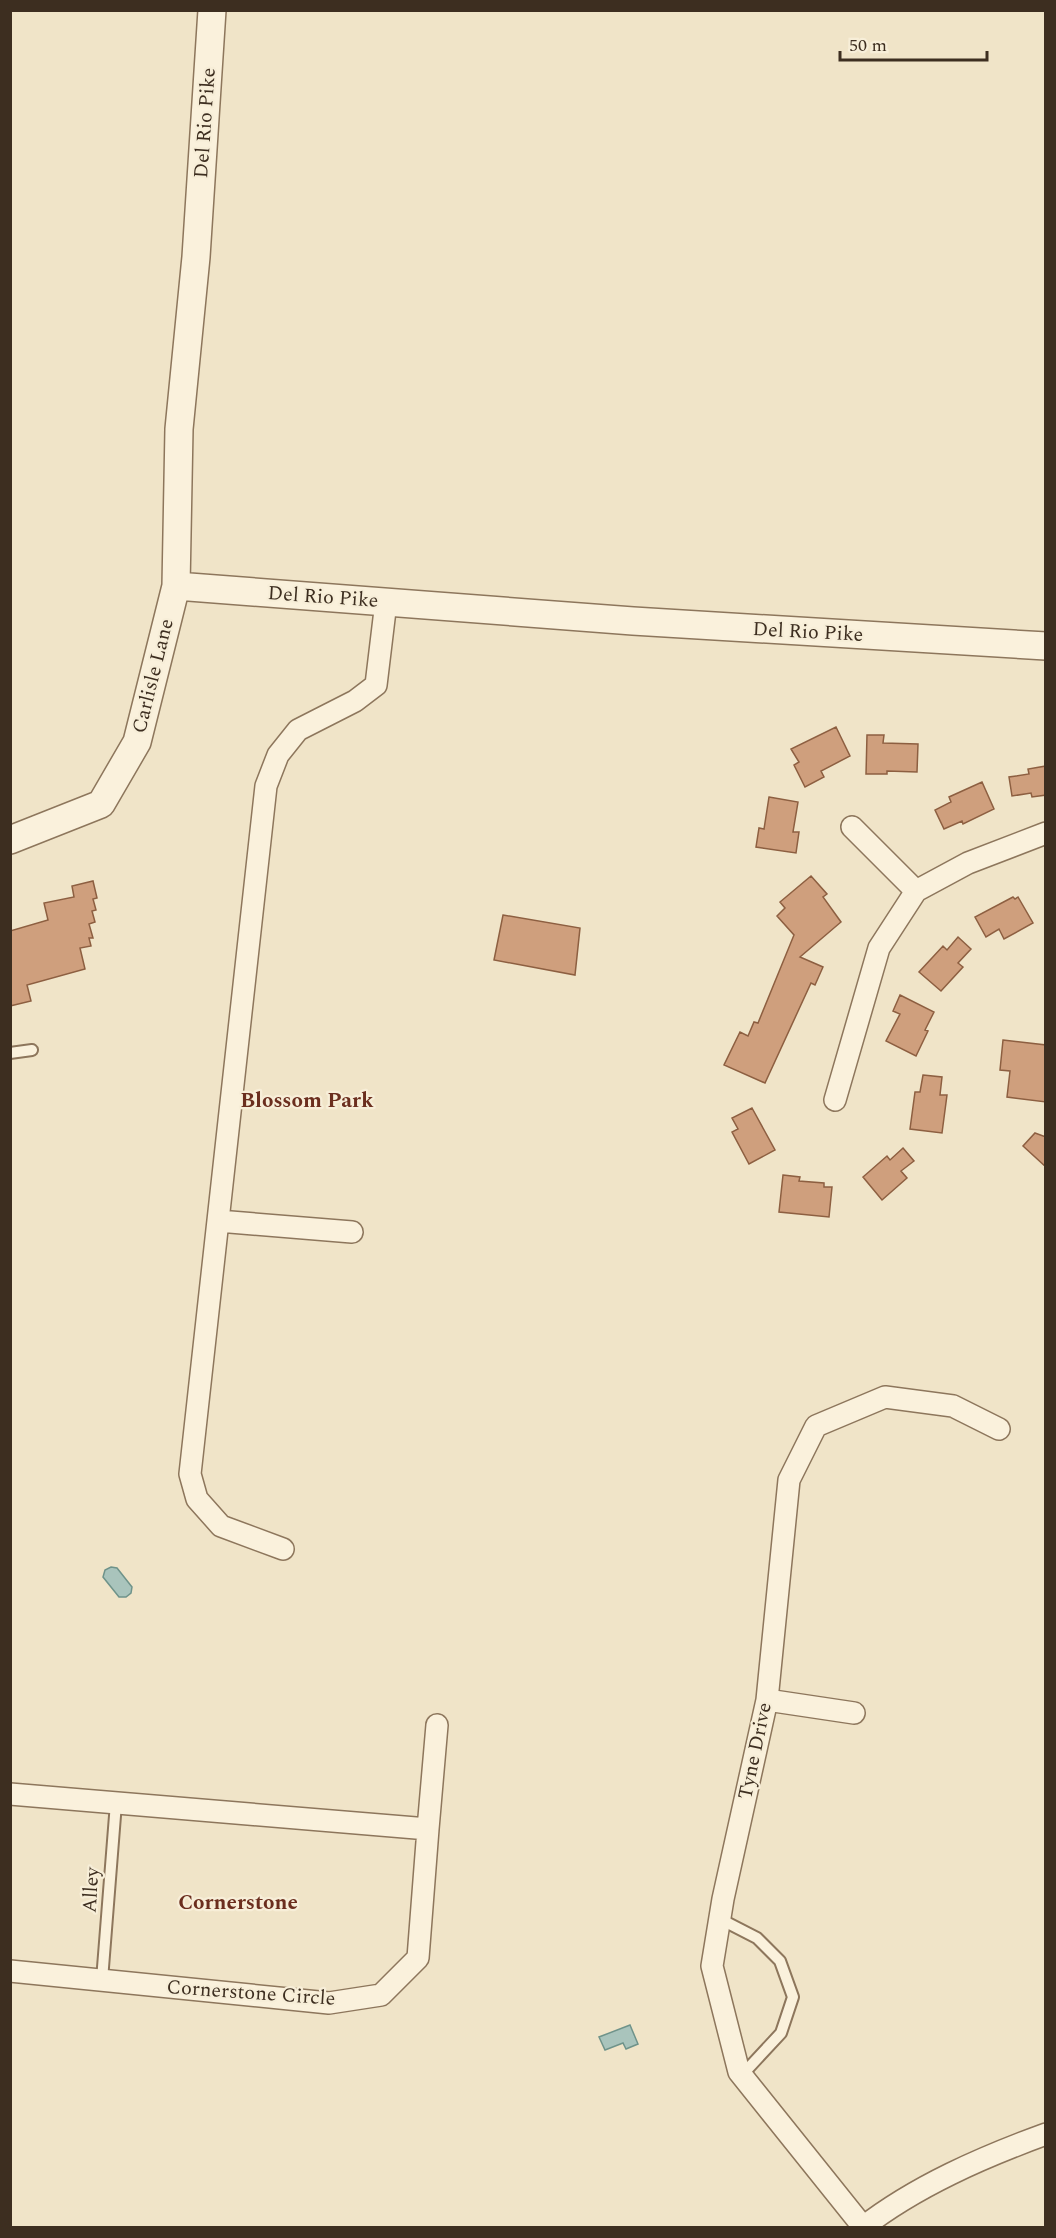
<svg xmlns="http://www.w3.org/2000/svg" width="1056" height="2238" font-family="Spectral,serif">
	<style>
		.water { fill: #a9c4bc; stroke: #6f938a; stroke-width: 1.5 }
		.building { fill: #cf9f7d; stroke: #8d5f41; stroke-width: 1.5 }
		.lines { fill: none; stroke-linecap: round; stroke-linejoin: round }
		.service-casing { stroke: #8d765c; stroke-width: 14 }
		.minor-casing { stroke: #8d765c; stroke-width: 24 }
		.tertiary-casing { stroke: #8d765c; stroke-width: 30 }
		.service { stroke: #faf1dc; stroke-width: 10 }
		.minor { stroke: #faf1dc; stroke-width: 21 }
		.tertiary { stroke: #faf1dc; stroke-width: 27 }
		.labels { text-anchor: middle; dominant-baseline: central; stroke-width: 4.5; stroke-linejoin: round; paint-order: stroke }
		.street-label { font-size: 20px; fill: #3d2e20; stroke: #f7eed8 }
		.neighbourhood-label { font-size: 21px; font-weight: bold; fill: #6b2e1e; stroke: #f7eed8 }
	</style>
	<rect width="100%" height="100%" fill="#f0e4c8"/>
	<path class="water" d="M 111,1567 L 117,1568 L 132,1587 L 131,1593 L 126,1597 L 119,1597 L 103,1577 L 105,1570 Z
		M 630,2025 L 638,2044 L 626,2049 L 623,2043 L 605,2050 L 599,2037 Z"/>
	<path class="building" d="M 836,727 L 850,756 L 821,771 L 824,777 L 805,787 L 794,765 L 799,762 L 791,749 Z
		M 867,735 L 884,735 L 883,743 L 918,744 L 917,772 L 887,771 L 887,774 L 866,774 Z
		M 1046,766 L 1046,795 L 1032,797 L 1031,793 L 1012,796 L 1009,777 L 1029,774 L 1028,769 Z
		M 982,782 L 994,809 L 963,824 L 962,821 L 944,829 L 935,810 L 951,802 L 949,797 Z
		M 769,797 L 798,802 L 793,832 L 799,832 L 796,853 L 756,847 L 759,828 L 764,829 Z
		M 811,876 L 827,894 L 823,897 L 841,922 L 800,957 L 823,967 L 815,985 L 811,983 L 765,1083 L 724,1065 L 740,1032 L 748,1036 L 754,1022 L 758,1023 L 794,935 L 777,916 L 785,908 L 780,902 Z
		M 93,881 L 97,898 L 93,899 L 96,910 L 92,911 L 95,922 L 89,924 L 93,938 L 89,938 L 91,946 L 80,948 L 85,969 L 27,985 L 31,1001 L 10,1006 L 10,931 L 48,920 L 44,903 L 74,897 L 72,886 Z
		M 1013,897 L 1015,899 L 1018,897 L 1033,923 L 1004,939 L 999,929 L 986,937 L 975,917 Z
		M 503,915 L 580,928 L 575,975 L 494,960 Z
		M 958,937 L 971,949 L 958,963 L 963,967 L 941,991 L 919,972 L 943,946 L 947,950 Z
		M 900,995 L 934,1012 L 925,1030 L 928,1031 L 916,1056 L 886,1041 L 900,1014 L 893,1011 Z
		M 1003,1040 L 1046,1045 L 1046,1102 L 1007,1097 L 1010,1071 L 1000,1070 Z
		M 923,1075 L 942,1077 L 940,1095 L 947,1095 L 942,1133 L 910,1129 L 915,1092 L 920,1092 Z
		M 752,1108 L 775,1150 L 749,1164 L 732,1132 L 738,1129 L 732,1118 Z
		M 1035,1133 L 1046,1137 L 1046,1167 L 1023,1146 Z
		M 903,1148 L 914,1161 L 901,1171 L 907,1178 L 882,1200 L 863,1177 L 887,1156 L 890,1160 Z
		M 783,1175 L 800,1177 L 799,1181 L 824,1183 L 824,1187 L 832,1187 L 829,1217 L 779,1212 Z"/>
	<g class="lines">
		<g class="service-casing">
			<path id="service" d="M 10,1053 L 32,1050
				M 720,1919 L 757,1938 L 780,1961 L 793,1997 L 781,2033 L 742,2075
				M 102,1980 L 116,1803"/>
		</g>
		<g class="minor-casing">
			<path id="minor" d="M 852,827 L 916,891
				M 835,1100 L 879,948 L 916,891 L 968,863 L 1046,833
				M 218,1221 L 352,1232
				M 283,1549 L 221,1526 L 197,1499 L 190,1474 L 266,786 L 278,755 L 298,730 L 355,701 L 376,685 L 386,602
				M 767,1700 L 854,1713
				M 10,1794 L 428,1829 L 418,1958 L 381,1995 L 329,2003 L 10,1971
				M 428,1829 L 437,1725
				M 862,2228 C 916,2186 983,2157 1046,2134
				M 864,2228 L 739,2072 L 712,1966 L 723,1899 L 767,1700 L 789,1480 L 816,1426 L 885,1397 L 953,1406 L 999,1429"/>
		</g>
		<g class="tertiary-casing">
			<path id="tertiary" d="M 176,586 L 633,621 L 1046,646
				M 10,840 L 101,804 L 137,742 L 176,586 L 179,429 L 196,257 L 212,10"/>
		</g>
		<use href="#service" class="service"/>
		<use href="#minor" class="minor"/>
		<use href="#tertiary" class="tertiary"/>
	</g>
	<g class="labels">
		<g class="street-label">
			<text transform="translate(205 123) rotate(-86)">Del Rio Pike</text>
			<text transform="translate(323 597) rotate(4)">Del Rio Pike</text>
			<text transform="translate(808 632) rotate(3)">Del Rio Pike</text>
			<text transform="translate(153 676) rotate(-76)">Carlisle Lane</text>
			<text transform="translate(755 1751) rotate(-78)">Tyne Drive</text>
			<text transform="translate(91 1890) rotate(-86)">Alley</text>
			<text transform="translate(251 1993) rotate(4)">Cornerstone Circle</text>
		</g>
		<g class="neighbourhood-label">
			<text x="307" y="1101">Blossom Park</text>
			<text x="238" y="1903">Cornerstone</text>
		</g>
	</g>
	<rect width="1056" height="2238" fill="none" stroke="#3d2e20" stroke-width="24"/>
	<path d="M840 51v9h147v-9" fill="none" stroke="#3d2e20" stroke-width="3"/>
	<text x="849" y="51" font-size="18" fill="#3d2e20" stroke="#f7eed8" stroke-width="4.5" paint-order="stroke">50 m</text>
</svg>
